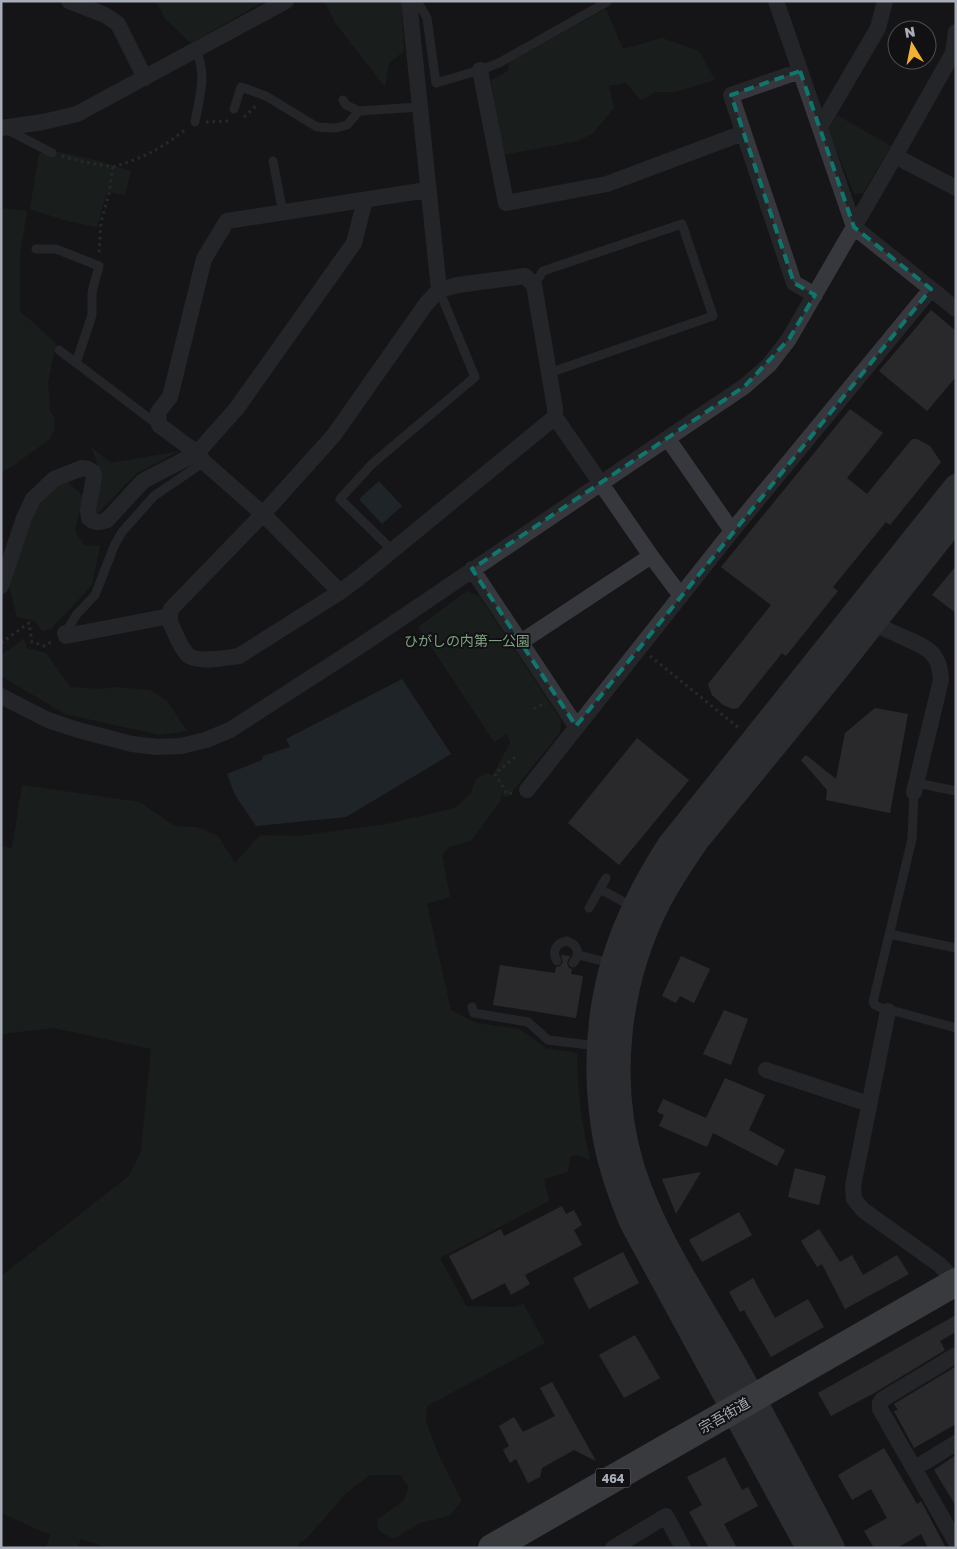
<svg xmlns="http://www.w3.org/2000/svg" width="957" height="1549" font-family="'Golos Text','Noto Sans JP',sans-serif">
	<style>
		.green { fill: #1e261f }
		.water { fill: #2c353c }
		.building { fill: #404145 }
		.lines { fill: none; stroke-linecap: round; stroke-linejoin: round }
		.path { stroke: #3d3f44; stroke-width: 3; stroke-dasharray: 2.5 4; stroke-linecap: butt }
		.lane { stroke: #37383d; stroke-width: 9 }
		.street { stroke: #37383d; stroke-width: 16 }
		.secondary { stroke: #45474d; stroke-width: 24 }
		.highway { stroke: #63666e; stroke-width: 28 }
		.marked { fill: none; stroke: #0f766e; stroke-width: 4; stroke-dasharray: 10 6; stroke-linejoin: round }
		.labels { text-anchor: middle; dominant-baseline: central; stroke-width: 4; stroke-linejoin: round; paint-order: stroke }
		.shield { fill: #111113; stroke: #7b7e86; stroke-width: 1 }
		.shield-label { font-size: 12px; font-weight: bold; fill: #a8adb8 }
		.park-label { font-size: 14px; fill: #7fa381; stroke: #111113 }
		.street-label { font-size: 14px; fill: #a8adb8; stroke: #111113 }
	</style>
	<rect width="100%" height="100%" fill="#161618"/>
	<path class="green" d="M 153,1 L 265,1 L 191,43 L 166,20 L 158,5 Z
		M 324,1 L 401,1 L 404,51 L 389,63 L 385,87 L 336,24 Z
		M 606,9 L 623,49 L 662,38 L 699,51 L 715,80 L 675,92 L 656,92 L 641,100 L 626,83 L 609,86 L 614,108 L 593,133 L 578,141 L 503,155 L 491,80 L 508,71 L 509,62 Z
		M 837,115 L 891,146 L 863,193 L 854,194 L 828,129 Z
		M 59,152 L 95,160 L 131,171 L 125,195 L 107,192 L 97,227 L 67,221 L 30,209 L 39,154 Z
		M 1,208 L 27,211 L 20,254 L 20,311 L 56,343 L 48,383 L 50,411 L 55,418 L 54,431 L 50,439 L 10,468 L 1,471 Z
		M 90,446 L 111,463 L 179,451 L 137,473 L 97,514 L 96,511 C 98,486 103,469 90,446 Z
		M 64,479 L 83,496 L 75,531 L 84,545 L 100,546 L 92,585 L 51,629 L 42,631 L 35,621 L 17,617 L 8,582 L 39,500 Z
		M 467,591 L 479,596 L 561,720 L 560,732 L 509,796 L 504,797 L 502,793 L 500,801 L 471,841 L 449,847 L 442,854 L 450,897 L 427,904 L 451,1010 L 476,1023 L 519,1029 L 546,1048 L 577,1053 C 577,1089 582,1125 590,1160 L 577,1155 L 570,1157 L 568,1172 L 544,1179 L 549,1201 L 440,1258 L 466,1306 L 516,1307 L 523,1303 L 545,1343 L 427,1406 L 426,1421 L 437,1451 L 462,1501 L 449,1516 L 419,1523 L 394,1539 L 379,1531 L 377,1520 L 403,1501 L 409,1487 L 400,1475 L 370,1475 L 345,1494 L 308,1537 L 294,1548 L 108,1548 L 81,1539 L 77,1548 L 46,1548 L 50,1535 L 1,1513 L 1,1276 L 129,1176 L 141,1151 L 151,1049 L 54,1028 L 1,1034 L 1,846 L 12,848 L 22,785 L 140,802 L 174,826 L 197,827 L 218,836 L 235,863 L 260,835 L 298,836 L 387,824 L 455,808 L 470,794 L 476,779 L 486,773 L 493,775 L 510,743 L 507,734 L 494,742 L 418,627 Z
		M 24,639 L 27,648 L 46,653 L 70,687 L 102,689 L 114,687 L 150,690 L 167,701 L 187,731 L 160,735 L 65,714 L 1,676 L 1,655 Z"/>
	<path class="water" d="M 379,481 L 402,506 L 382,524 L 359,499 Z
		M 402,679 L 451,754 L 346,817 L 256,826 L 235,795 L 227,774 L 262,760 L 263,756 L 290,747 L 286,739 Z"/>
	<path class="building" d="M 931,310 L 956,331 L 956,377 L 927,411 L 879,371 Z
		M 850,409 L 883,433 L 847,478 L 867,494 L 912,439 L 917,439 L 930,446 L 941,462 L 890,525 L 886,522 L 833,587 L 838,591 L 786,656 L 782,653 L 738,708 L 733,709 L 723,705 L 712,695 L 708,684 L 771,605 L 721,567 Z
		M 956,566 L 956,613 L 932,595 Z
		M 875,708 L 908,714 L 890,813 L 826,800 L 827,790 L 801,760 L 806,755 L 836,779 L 845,733 Z
		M 637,738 L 689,780 L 619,865 L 568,823 Z
		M 561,955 L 570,956 L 567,963 L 569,968 L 572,969 L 571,974 L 583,976 L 576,1018 L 493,1005 L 500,965 L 555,973 L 556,967 L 560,966 L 563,962 Z
		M 681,956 L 710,969 L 694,1003 L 680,996 L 676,1003 L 662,996 Z
		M 724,1010 L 748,1019 L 731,1065 L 703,1054 Z
		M 725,1078 L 765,1095 L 749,1130 L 785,1150 L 777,1166 L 713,1133 L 707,1147 L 659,1126 L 664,1115 L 657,1112 L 663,1099 L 706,1118 Z
		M 795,1168 L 826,1176 L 819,1205 L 788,1197 Z
		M 701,1172 L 676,1214 L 662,1179 Z
		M 562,1206 L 566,1214 L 574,1210 L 582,1225 L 574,1230 L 582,1245 L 525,1275 L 530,1284 L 511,1295 L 505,1283 L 472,1300 L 449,1256 L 501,1229 L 504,1236 Z
		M 739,1212 L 752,1235 L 702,1262 L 689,1240 Z
		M 819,1229 L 840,1262 L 852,1255 L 863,1275 L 897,1255 L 909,1274 L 845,1309 L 822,1264 L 817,1267 L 801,1241 Z
		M 623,1252 L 639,1283 L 589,1309 L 573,1278 Z
		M 753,1278 L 775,1318 L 808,1299 L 824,1327 L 771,1357 L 744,1310 L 740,1312 L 729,1292 Z
		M 956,1315 L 956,1332 L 940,1341 L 945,1350 L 876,1392 L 831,1416 L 818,1393 Z
		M 635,1335 L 660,1378 L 624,1398 L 599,1355 Z
		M 955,1367 L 956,1424 L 914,1448 L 894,1411 L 898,1410 L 894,1404 Z
		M 552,1382 L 596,1461 L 574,1450 L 542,1468 L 540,1477 L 528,1483 L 516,1459 L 510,1463 L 503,1450 L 509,1446 L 499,1426 L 514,1417 L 523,1432 L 555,1416 L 540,1388 Z
		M 884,1448 L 917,1504 L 921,1501 L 946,1548 L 928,1548 L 921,1534 L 897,1548 L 874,1548 L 864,1531 L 887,1518 L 871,1489 L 852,1500 L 838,1475 Z
		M 956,1455 L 956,1506 L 934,1470 Z
		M 725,1457 L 742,1490 L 748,1487 L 758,1506 L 724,1524 L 737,1548 L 709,1548 L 689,1512 L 702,1505 L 687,1477 Z"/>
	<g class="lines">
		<path class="path" d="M 244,117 L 258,104
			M 206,122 L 230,121
			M 62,156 L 83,162 L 113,167 L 109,194 L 101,222 L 99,255
			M 113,167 C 143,158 163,148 187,128
			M 1,643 L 29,623 L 32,642 L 45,646 L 51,642
			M 650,656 L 739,728
			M 534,709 L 544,703
			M 512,793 L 507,794 L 495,774 L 516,756"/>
		<path class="lane" d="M 409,3 L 420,6 L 427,18 L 436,83 L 480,70 L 499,63 L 607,2
			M 343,100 L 346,105 L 359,111
			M 234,109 L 241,87 L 266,96 L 317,127 L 336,128 L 347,125 L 359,111 L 419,107
			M 195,122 C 200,95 207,76 196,50
			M 6,129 L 52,153
			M 273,161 L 283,213
			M 36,249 L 56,249 L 99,266 L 92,292 L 92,315 L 76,363
			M 534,285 L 543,271 L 682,224 L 713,316 L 549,373
			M 59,350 L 158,425
			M 392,550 L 340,499 L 372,464 L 475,377 L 439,290
			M 65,633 L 77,614 L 95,595 L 115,544 L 122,532 L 154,496 L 204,462
			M 917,783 L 956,791
			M 914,792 L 912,839 L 873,1002 L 875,1005 L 888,1011 L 898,1012 L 956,1028
			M 600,889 L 633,907
			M 589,908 L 606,878
			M 889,934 L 956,948
			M 578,955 L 611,963
			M 557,961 C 551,951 556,943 567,941 C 578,945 581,954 573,963
			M 472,1007 L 474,1013 L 528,1022 L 548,1040 L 598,1046"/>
		<path class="street" d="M 69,1 L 105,15 L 118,24 L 145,78
			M 409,1 L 439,290
			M 776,1 L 854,227 L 956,309
			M 480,70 L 506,203 L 607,184 L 743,133
			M 800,71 L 731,95 L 794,283 L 815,295
			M 820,127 L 878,28 L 885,1
			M 1,128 L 43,122 L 77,114 L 286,1
			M 895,156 L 956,188
			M 668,439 L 732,531
			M 472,569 L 576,726
			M 1,586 L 24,518 L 33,499 L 54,479 L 82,468 L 88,469 L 93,472 L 94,477 L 88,510 L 89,518 C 95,523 99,523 107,520 L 143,481 L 197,453 L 237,408 L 354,243 L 365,200
			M 340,592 L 263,514 L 204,462 L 197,453 L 159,425 L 158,412 L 170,397 L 204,259 L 227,221 L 427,190
			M 170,616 L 170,622 C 175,632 179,645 186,653 C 194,664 227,658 239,656 L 340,592 L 360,577 L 555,417
			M 872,623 C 883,628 894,633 905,638 C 927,647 940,653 941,680 L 914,792
			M 65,633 L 66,636 L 170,616 L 171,609 L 263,514 L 334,435 L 426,304 L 439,290 L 458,285 L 525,276 L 534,285 L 555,408 L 555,417 L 651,556 L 681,596
			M 521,642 L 651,556
			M 1,696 L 48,720 L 78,730 L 132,744 L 157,747 L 181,746 L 206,740 L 230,730 L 360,646 L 745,386 L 769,365 L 789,339 L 895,156 L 953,53 L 956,32
			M 527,790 L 732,531 L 931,289
			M 888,1011 L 853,1186 L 854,1199 L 863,1210 L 940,1265 L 951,1277 L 953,1283
			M 766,1070 L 869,1104
			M 956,1355 L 883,1399 L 880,1403 L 880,1409 L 956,1542
			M 915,1468 L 956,1443
			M 613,1548 L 666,1516 L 683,1548"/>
		<path class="secondary" d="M 808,1548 L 631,1222 C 624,1204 617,1187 612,1168 C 604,1143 601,1116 599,1089 C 594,996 619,922 669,845 L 956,486
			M 833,1548 C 799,1483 766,1419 730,1356 C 695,1295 654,1235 633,1169 C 606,1081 618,981 660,900 C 671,879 684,860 697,841 L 840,666 L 956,519"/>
		<path class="highway" d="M 492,1548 L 956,1282"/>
	</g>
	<path d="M0 0H957V1549H0ZM 800,71 L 854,227 L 931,289 L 576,726 L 472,569 L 745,386 L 789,339 L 815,295 L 794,283 L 731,95 Z" fill="#161618" fill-opacity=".55" fill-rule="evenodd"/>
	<path class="marked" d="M 800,71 L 854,227 L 931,289 L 576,726 L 472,569 L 745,386 L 789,339 L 815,295 L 794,283 L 731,95 Z"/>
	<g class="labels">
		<rect class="shield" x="595.5" y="1468.5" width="35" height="19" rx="4"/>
		<g class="shield-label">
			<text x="613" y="1478">464</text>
		</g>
		<g class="park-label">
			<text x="467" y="640">ひがしの内第一公園</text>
		</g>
		<g class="street-label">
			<text transform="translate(724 1415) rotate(-30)">宗吾街道</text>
		</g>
	</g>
	<rect width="957" height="1549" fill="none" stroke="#a8adb8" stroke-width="5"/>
	<g transform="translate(912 45) rotate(350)"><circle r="24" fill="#111113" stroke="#4d4f55"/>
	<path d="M0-4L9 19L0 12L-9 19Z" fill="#f2b134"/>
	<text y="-8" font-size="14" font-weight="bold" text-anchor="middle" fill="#a8adb8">N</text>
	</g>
</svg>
